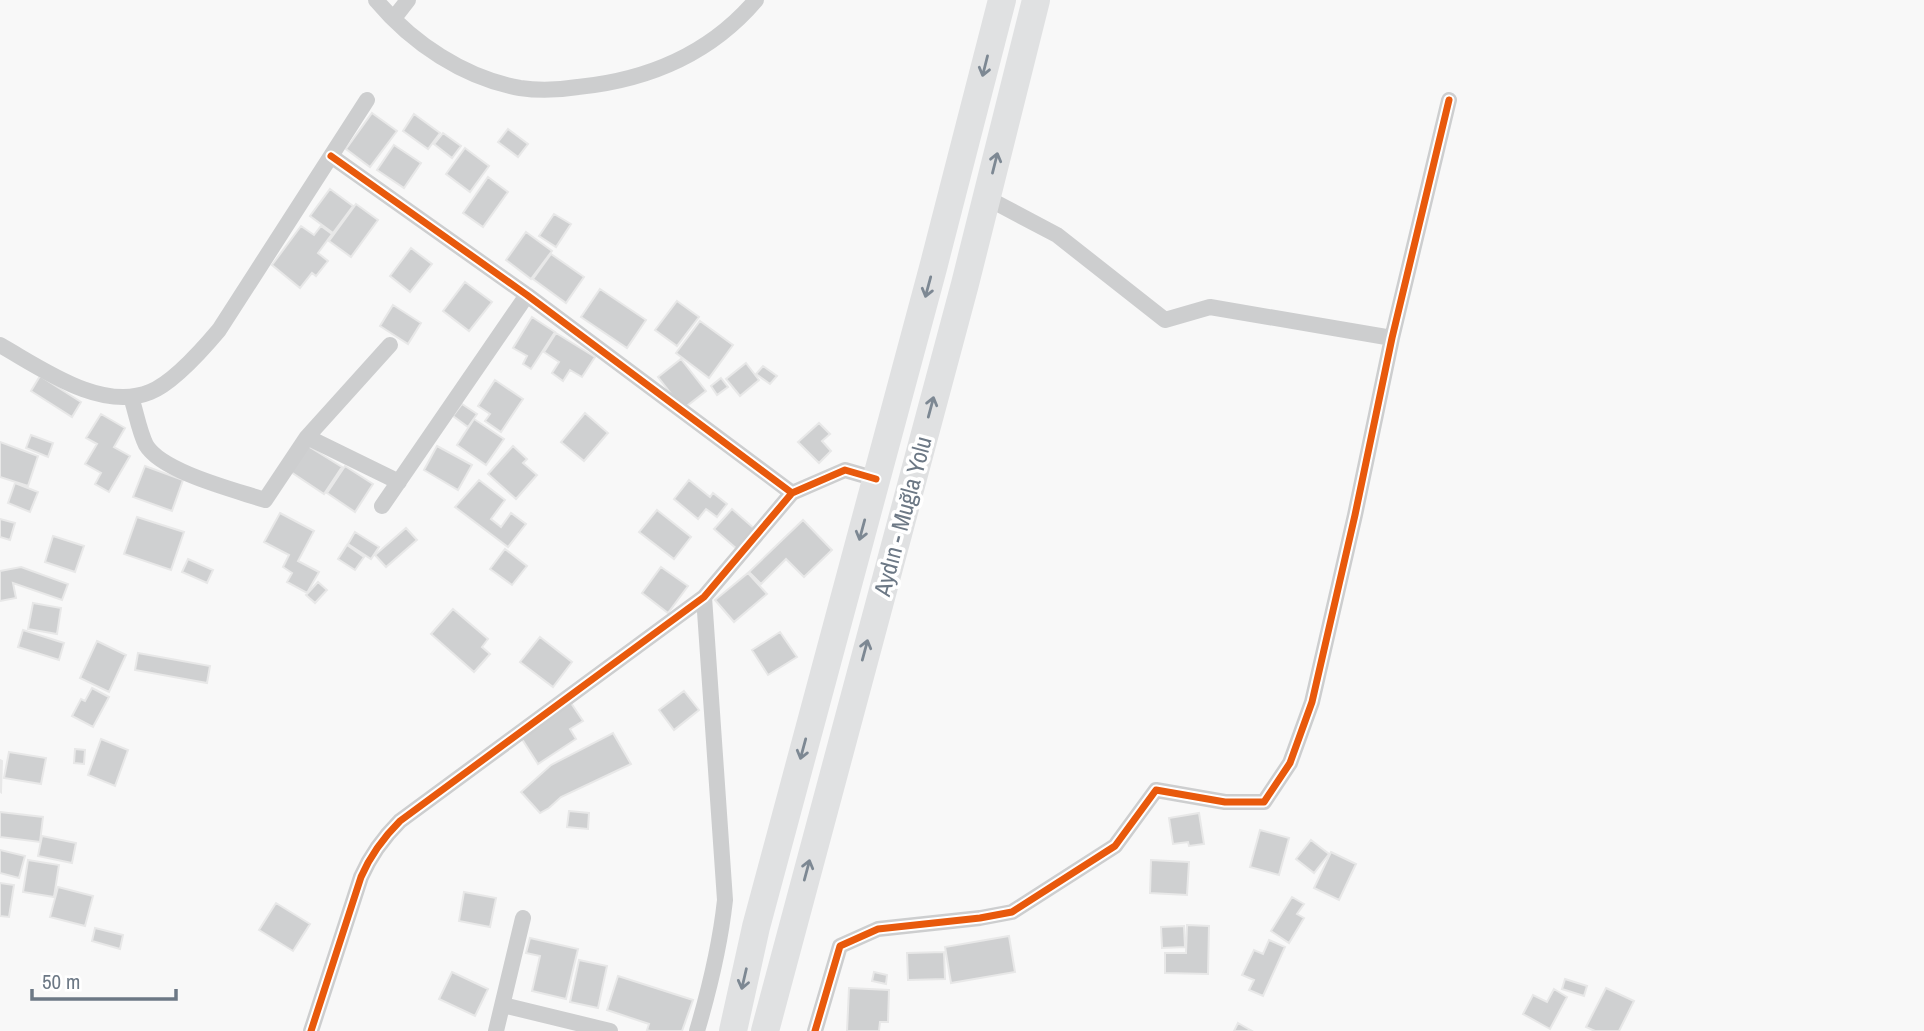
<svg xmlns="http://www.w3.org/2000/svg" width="1924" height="1031" font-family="'Archivo Narrow',sans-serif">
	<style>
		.building { fill: #cfd0d1; stroke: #e8e8e8; stroke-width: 2 }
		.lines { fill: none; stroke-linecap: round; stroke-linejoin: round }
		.street { stroke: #cdcecf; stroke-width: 16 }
		.highway { stroke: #e0e1e2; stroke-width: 28 }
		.cycleway-casing { stroke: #fff; stroke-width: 11 }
		.cycleway { stroke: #e8590c; stroke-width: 7 }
		.oneway { stroke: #7d8893 }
		.labels { text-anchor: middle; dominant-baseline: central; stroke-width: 7; stroke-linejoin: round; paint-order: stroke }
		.street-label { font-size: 24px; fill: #6c7885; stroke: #fff }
	</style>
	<rect width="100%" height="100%" fill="#f8f8f8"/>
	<path class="building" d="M 372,113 L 397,131 L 370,167 L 346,149 Z
		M 414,114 L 440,133 L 428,149 L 403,131 Z
		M 508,129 L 528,144 L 518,157 L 498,142 Z
		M 443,133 L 461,146 L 452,158 L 434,144 Z
		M 394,145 L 421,163 L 404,188 L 377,170 Z
		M 465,148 L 489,166 L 470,192 L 446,174 Z
		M 488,177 L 508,192 L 483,227 L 463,213 Z
		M 330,189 L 353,206 L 333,233 L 310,216 Z
		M 356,204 L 378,220 L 351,257 L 329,241 Z
		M 554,214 L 571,224 L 556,247 L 539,236 Z
		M 301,226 L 314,235 L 321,226 L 332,234 L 318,253 L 328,261 L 316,276 L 312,273 L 300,288 L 272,265 Z
		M 526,232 L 552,251 L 531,279 L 506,260 Z
		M 411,248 L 432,264 L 410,292 L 390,276 Z
		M 551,254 L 584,277 L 566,303 L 533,279 Z
		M 465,282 L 492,302 L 469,331 L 443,311 Z
		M 600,289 L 646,320 L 627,348 L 581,317 Z
		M 677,301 L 699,317 L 677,346 L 655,330 Z
		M 393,305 L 421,323 L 408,344 L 380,326 Z
		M 532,317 L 555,332 L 531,369 L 523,364 L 527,356 L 513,348 Z
		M 700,321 L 733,345 L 709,378 L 676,353 Z
		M 556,333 L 595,357 L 582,377 L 570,370 L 563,381 L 552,373 L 559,362 L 544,352 Z
		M 681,359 L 706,391 L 683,409 L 658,377 Z
		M 746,363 L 759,380 L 740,396 L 726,379 Z
		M 763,366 L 777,376 L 770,384 L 756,374 Z
		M 40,376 L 81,402 L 72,417 L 31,391 Z
		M 721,378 L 728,387 L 717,395 L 711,386 Z
		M 495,380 L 523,399 L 501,432 L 485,421 L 490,414 L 478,406 Z
		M 462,404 L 477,414 L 468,427 L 453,416 Z
		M 585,413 L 608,433 L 584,461 L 561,442 Z
		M 101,414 L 125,428 L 114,447 L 130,456 L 109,492 L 95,484 L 101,473 L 85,464 L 97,444 L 86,438 Z
		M 474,419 L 504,439 L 486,465 L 457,445 Z
		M 819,423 L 830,434 L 822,441 L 831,451 L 819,463 L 798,442 Z
		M 31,435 L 53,443 L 48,457 L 26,448 Z
		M 0,442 L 38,456 L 28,486 L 0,477 Z
		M 308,446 L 342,467 L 324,494 L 291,472 Z
		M 437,446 L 472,465 L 458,490 L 424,470 Z
		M 513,446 L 527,459 L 523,463 L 537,475 L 516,499 L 488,474 Z
		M 145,466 L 183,480 L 172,511 L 133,497 Z
		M 345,466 L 373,484 L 355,512 L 327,493 Z
		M 479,480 L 505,500 L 491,519 L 501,527 L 511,513 L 526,524 L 508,547 L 455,507 Z
		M 689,480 L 710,497 L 713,493 L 727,504 L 717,517 L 706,509 L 698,519 L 674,499 Z
		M 15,483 L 38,492 L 30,512 L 8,503 Z
		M 732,509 L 756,530 L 738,550 L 714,529 Z
		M 657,510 L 691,537 L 674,559 L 639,532 Z
		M 280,513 L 314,531 L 298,561 L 319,572 L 307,593 L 287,582 L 292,573 L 283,567 L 289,555 L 264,542 Z
		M 137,517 L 184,532 L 171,570 L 124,554 Z
		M 0,519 L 15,523 L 10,540 L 0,537 Z
		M 803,520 L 832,550 L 804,577 L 786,559 L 761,584 L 749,572 Z
		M 406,528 L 417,540 L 386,567 L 375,555 Z
		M 355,532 L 379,547 L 371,559 L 348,544 Z
		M 53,536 L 84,546 L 75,572 L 45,562 Z
		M 347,545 L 364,557 L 355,570 L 338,559 Z
		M 505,549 L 527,566 L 512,585 L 490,569 Z
		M 188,559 L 213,570 L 207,583 L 182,572 Z
		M 21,567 L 68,584 L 62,600 L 13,583 L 16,598 L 0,601 L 0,571 Z
		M 661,567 L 688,586 L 668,613 L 642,593 Z
		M 748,573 L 767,594 L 734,622 L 715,600 Z
		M 318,582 L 327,590 L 315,603 L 306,595 Z
		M 33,603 L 61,608 L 57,634 L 28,629 Z
		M 453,609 L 488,639 L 482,647 L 490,654 L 474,672 L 431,634 Z
		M 23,630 L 64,643 L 59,660 L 18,647 Z
		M 780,632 L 797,657 L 768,675 L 752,650 Z
		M 540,637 L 572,662 L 553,687 L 520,662 Z
		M 97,641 L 126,655 L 109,692 L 80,678 Z
		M 138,653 L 210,666 L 207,683 L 135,670 Z
		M 92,688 L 109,697 L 93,727 L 72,716 L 81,699 L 85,701 Z
		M 684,691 L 699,710 L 674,730 L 659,710 Z
		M 571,703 L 583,721 L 570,729 L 576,739 L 538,764 L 520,736 Z
		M 613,733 L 631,764 L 561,797 L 549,808 L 540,813 L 521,792 L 551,765 Z
		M 101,739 L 128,750 L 115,786 L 88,775 Z
		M 75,749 L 85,750 L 84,764 L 74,763 Z
		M 9,752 L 46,758 L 41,784 L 4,778 Z
		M 0,760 L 2,761 L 1,792 L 0,791 Z
		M 569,811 L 589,813 L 588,829 L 567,827 Z
		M 0,812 L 43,817 L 40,842 L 0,837 Z
		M 1199,813 L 1204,844 L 1189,846 L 1188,842 L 1173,844 L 1169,818 Z
		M 1260,830 L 1289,838 L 1279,875 L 1250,867 Z
		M 42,836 L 76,843 L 72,863 L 38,856 Z
		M 1311,840 L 1329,854 L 1314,873 L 1296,859 Z
		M 0,850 L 25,856 L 19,878 L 0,873 Z
		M 1331,852 L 1356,864 L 1339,900 L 1314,888 Z
		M 28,860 L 59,865 L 54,897 L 23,892 Z
		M 1151,860 L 1189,862 L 1187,895 L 1150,893 Z
		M 0,883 L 14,885 L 9,917 L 0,916 Z
		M 58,887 L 93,896 L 85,926 L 50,917 Z
		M 464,892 L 496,898 L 490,927 L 459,921 Z
		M 1292,897 L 1304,904 L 1297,914 L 1304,918 L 1289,943 L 1271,931 Z
		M 276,903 L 310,924 L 293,951 L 259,930 Z
		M 1187,925 L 1209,926 L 1208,974 L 1165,973 L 1165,953 L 1186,953 Z
		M 1184,926 L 1185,947 L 1162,948 L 1161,927 Z
		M 95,928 L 123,935 L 120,949 L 92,941 Z
		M 1009,936 L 1015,972 L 951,983 L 945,947 Z
		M 530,938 L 578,949 L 566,999 L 532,991 L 540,956 L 526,953 Z
		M 1269,940 L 1285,947 L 1263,996 L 1249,990 L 1254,980 L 1242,975 L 1254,950 L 1263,954 Z
		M 944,952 L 945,979 L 908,980 L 907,953 Z
		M 579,960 L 607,966 L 598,1008 L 570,1002 Z
		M 452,972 L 488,989 L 475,1016 L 439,999 Z
		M 874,972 L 887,975 L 886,984 L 872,981 Z
		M 618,976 L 693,1000 L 682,1031 L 650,1031 L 647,1030 L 649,1024 L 607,1010 Z
		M 1565,979 L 1587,986 L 1584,996 L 1562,989 Z
		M 849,988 L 889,990 L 888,1022 L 880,1022 L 879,1031 L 847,1031 Z
		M 1606,988 L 1634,1001 L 1619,1031 L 1595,1031 L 1586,1027 Z
		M 1554,989 L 1567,997 L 1550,1029 L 1523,1014 L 1533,995 L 1547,1002 Z
		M 1238,1023 L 1252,1031 L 1234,1031 Z"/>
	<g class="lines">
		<path class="street" d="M 376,0 C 412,43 464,78 520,88 C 540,91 559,90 578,87 C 648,80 710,54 756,0
			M 394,18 L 408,0
			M 331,156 L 527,295 L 792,493 L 845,470 L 876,479
			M 987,198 L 1057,235 L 1165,320 L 1210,307 L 1392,338
			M 0,345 C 41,368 101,412 150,392 C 173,383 203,349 219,330 L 367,100
			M 131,397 C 136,412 139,431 146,445 C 162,472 235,490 265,500 L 307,437 L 390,345
			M 307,437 L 399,482
			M 382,506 L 527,295
			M 503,1005 L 610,1031
			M 311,1031 L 361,877 C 371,854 383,838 400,821 L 704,597 L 792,493
			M 496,1031 L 523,918
			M 697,1031 C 710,987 720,946 725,900 L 704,597
			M 815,1031 L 840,946 L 878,929 L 980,918 L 1012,912 L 1115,846 L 1156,790 L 1225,802 L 1264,802 L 1290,763 L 1312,702 L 1355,515 L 1392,338 L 1449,100"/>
		<path class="highway" d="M 733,1031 L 756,927 L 933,268 L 1002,0
			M 765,1031 L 965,284 L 1036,0"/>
		<g class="cycleway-casing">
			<path id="cycleway" d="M 331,156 L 527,295 L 792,493 L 845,470 L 876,479
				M 311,1031 L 361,877 C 371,854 383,838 400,821 L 704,597 L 792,493
				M 815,1031 L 840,946 L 878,929 L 980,918 L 1012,912 L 1115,846 L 1156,790 L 1225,802 L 1264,802 L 1290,763 L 1312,702 L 1355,515 L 1392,338 L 1449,100"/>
		</g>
		<use href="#cycleway" class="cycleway"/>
	</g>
	<defs><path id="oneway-shaft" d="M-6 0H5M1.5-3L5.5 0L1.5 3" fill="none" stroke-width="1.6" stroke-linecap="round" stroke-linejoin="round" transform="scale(1.75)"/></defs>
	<g class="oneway">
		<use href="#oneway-shaft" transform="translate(985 66) rotate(104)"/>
		<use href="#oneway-shaft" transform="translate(995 163) rotate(-76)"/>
		<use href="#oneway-shaft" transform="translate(928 287) rotate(105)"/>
		<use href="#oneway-shaft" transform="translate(931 407) rotate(-75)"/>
		<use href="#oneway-shaft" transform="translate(862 530) rotate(105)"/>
		<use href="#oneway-shaft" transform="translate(865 650) rotate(-75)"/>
		<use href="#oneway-shaft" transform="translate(803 749) rotate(105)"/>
		<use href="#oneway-shaft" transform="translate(807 870) rotate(-75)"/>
		<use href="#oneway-shaft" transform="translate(744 979) rotate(103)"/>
	</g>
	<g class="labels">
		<g class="street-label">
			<text transform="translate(902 516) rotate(-75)">Aydın - Muğla Yolu</text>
		</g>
	</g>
	<path d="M32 989v10h144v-10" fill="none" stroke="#6c7885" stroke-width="3.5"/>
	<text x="42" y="989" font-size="21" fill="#6c7885" stroke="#ffffff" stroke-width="5" paint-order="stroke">50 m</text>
</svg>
